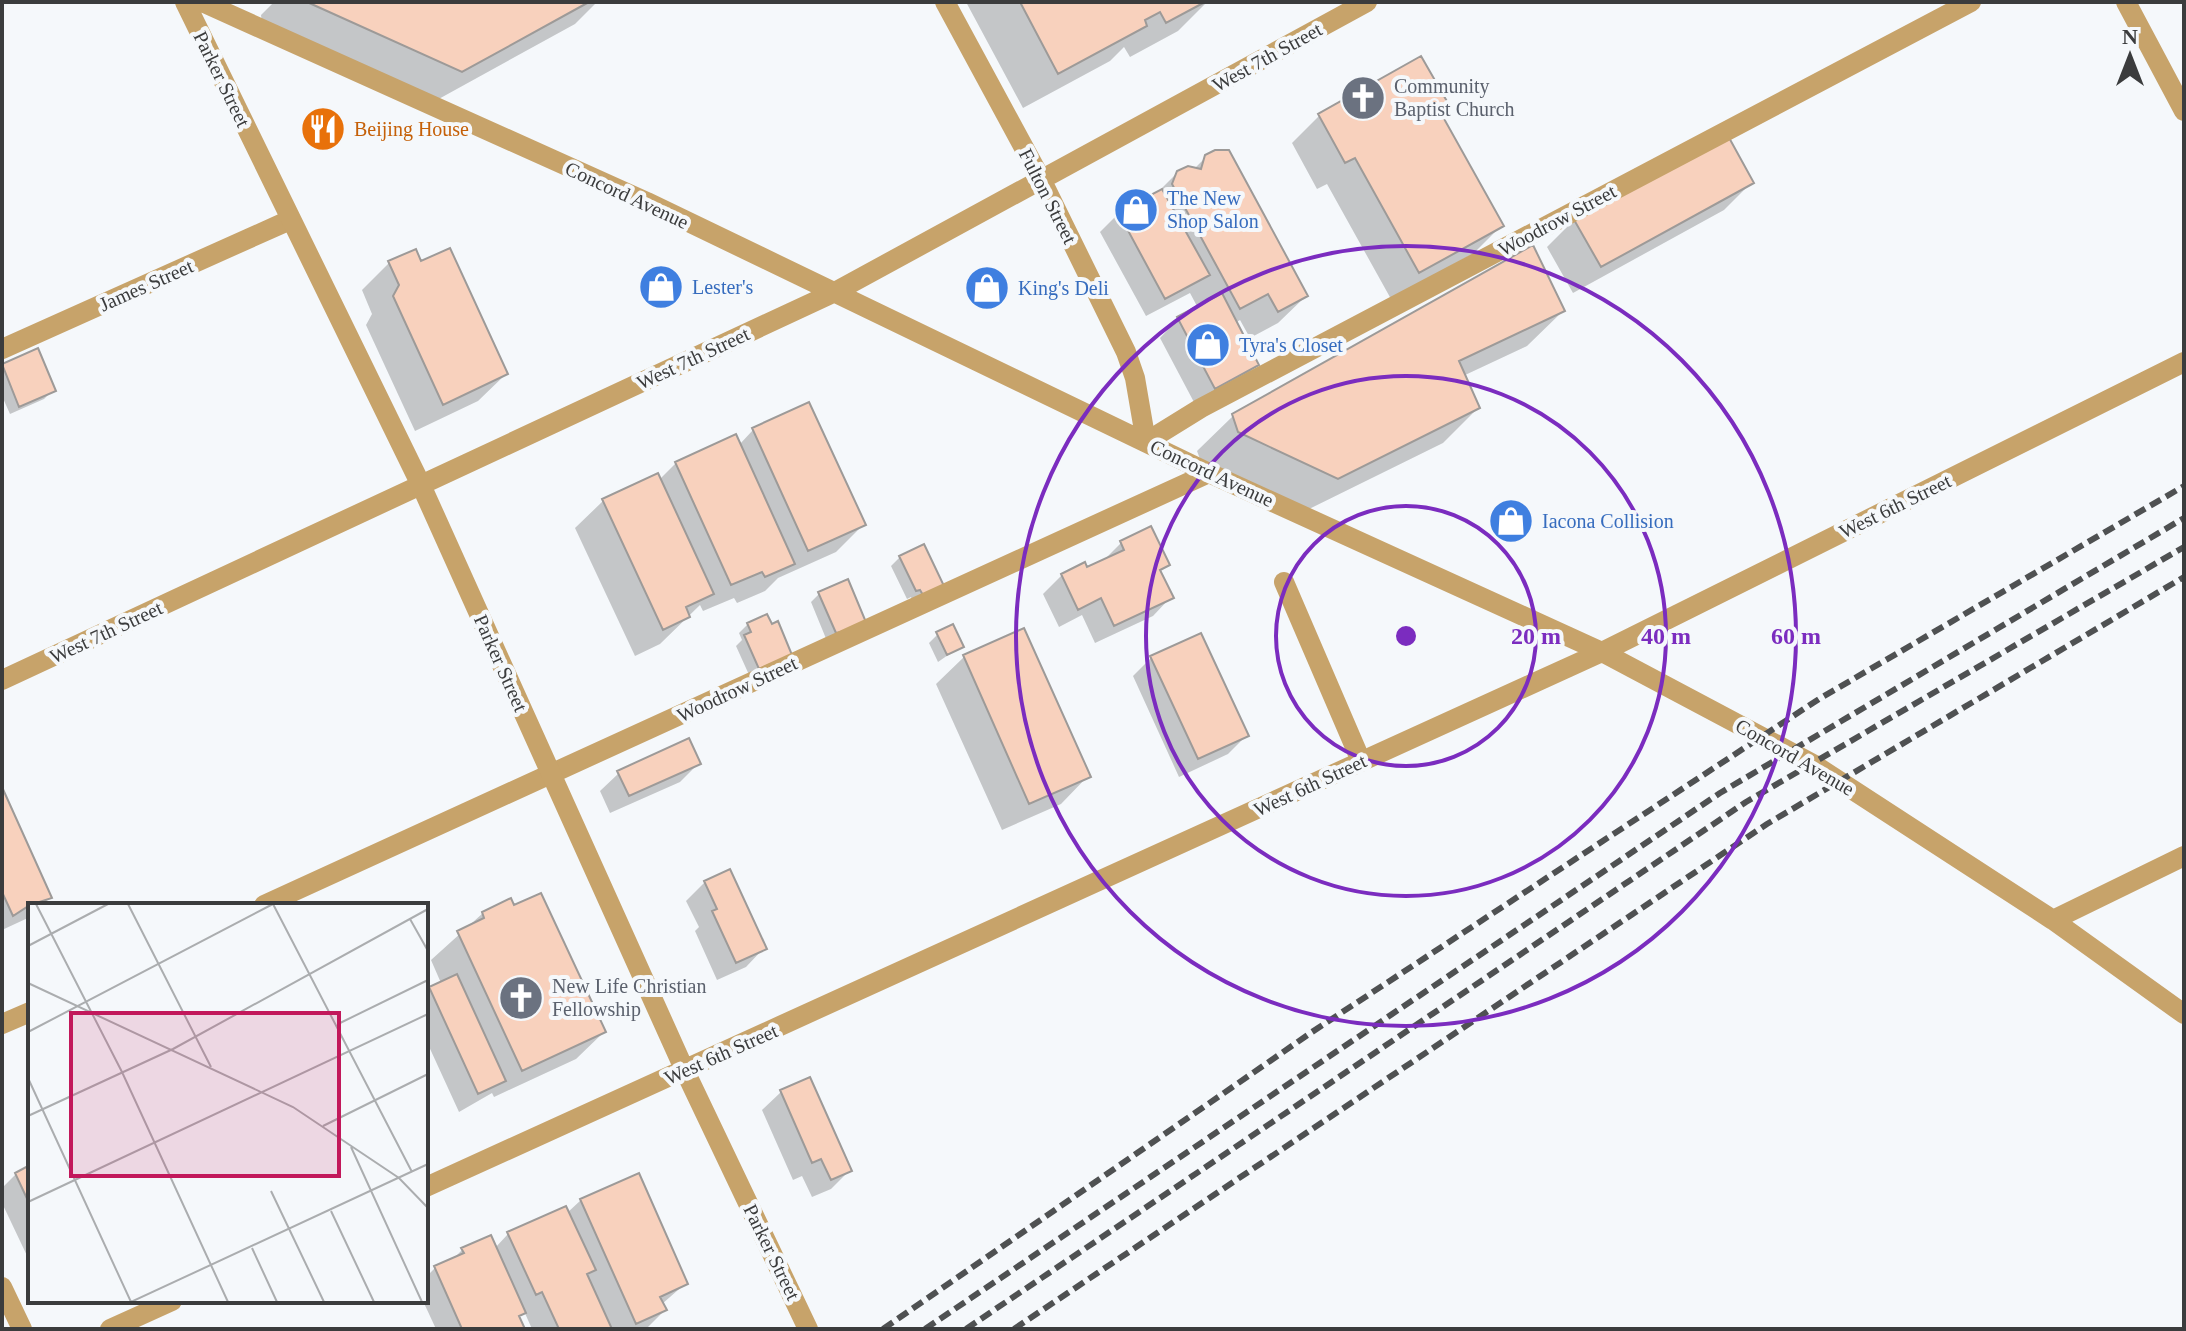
<svg xmlns="http://www.w3.org/2000/svg" width="2186" height="1331" font-family="Georgia,serif">
	<style>
		.shadow { fill: #0003 }
		.building { fill: #f8d1bd; stroke: #9d9a98; stroke-width: 2 }
		.lines { fill: none; stroke-linecap: round; stroke-linejoin: round }
		.service { stroke: #c7a36a; stroke-width: 20 }
		.minor { stroke: #c7a36a; stroke-width: 20 }
		.rail { stroke: #4f5152; stroke-width: 6; stroke-dasharray: 12 6; stroke-linecap: butt }
		.ring { fill: none; stroke: #7b2cbf; stroke-width: 4 }
		.labels { text-anchor: middle; dominant-baseline: central; stroke-width: 8; stroke-linejoin: round; paint-order: stroke }
		.street-label { font-size: 20px; fill: #3b3c3d; stroke: #f5f8fb }
		.worship-label { font-size: 20px; fill: #5b616d; stroke: #f5f8fb; text-anchor: start }
		.food-label { font-size: 20px; fill: #c56008; stroke: #f5f8fb; text-anchor: start }
		.shop-label { font-size: 20px; fill: #366cbe; stroke: #f5f8fb; text-anchor: start }
		.inset-road { fill: none; stroke: #abadaf; stroke-width: 2 }
		.view { fill: #c2185b; fill-opacity: 0.15; stroke: #c2185b; stroke-width: 4 }
		.inset-edge { fill: none; stroke: #3b3c3d; stroke-width: 4 }
		.centre { fill: #7b2cbf; stroke: #f5f8fb; stroke-width: 4 }
		.ring-label { font-size: 24px; text-anchor: middle; font-weight: bold; fill: #7b2cbf; stroke: #f5f8fb; stroke-width: 8; stroke-linejoin: round; paint-order: stroke }
	</style>
	<rect width="100%" height="100%" fill="#f5f8fb"/>
	<path class="shadow" d="M 274,2 L 597,2 L 575,24 L 426,106 L 263,33 L 261,15 Z
		M 966,2 L 1207,2 L 1178,31 L 1130,57 L 1124,47 L 1110,61 L 1023,108 Z
		M 1445,102 L 1437,110 L 1502,225 L 1474,253 L 1391,299 L 1327,184 L 1317,189 L 1292,143 L 1319,116 Z
		M 1207,156 L 1306,296 L 1278,323 L 1250,338 L 1240,320 L 1235,323 L 1257,365 L 1238,383 L 1196,406 L 1160,338 L 1178,319 L 1198,308 L 1190,293 L 1146,316 L 1100,232 L 1119,213 L 1156,194 L 1178,172 L 1194,169 Z
		M 1751,183 L 1724,210 L 1573,293 L 1547,247 L 1575,219 Z
		M 389,263 L 420,264 L 506,374 L 478,401 L 415,431 L 366,325 L 372,314 L 362,290 Z
		M 1563,311 L 1527,346 L 1463,376 L 1478,408 L 1443,443 L 1301,513 L 1203,467 L 1197,451 L 1233,416 Z
		M 37,351 L 53,390 L 44,399 L 10,414 L 2,396 L 2,366 Z
		M 753,430 L 863,525 L 836,552 L 778,578 L 765,591 L 737,603 L 734,598 L 703,611 L 700,605 L 660,644 L 635,656 L 575,528 L 603,501 L 659,480 L 676,463 L 739,445 Z
		M 1150,529 L 1168,565 L 1159,573 L 1171,597 L 1153,616 L 1095,643 L 1082,615 L 1059,627 L 1043,594 L 1062,575 L 1086,570 L 1102,562 L 1121,543 Z
		M 900,557 L 941,586 L 913,603 L 911,597 L 907,599 L 891,566 Z
		M 820,593 L 866,627 L 827,641 L 811,602 Z
		M 748,624 L 781,664 L 750,677 L 736,646 L 742,640 L 739,633 Z
		M 1023,630 L 1088,776 L 1061,804 L 1002,830 L 936,684 L 964,657 Z
		M 938,634 L 961,646 L 938,662 L 929,643 Z
		M 1151,658 L 1246,736 L 1228,754 L 1179,777 L 1133,676 Z
		M 699,763 L 680,782 L 610,813 L 600,791 L 619,773 Z
		M 2,796 L 50,898 L 42,905 L 30,905 L 30,917 L 2,930 Z
		M 705,882 L 764,948 L 746,967 L 717,980 L 695,931 L 699,927 L 686,901 Z
		M 483,913 L 604,1032 L 576,1059 L 494,1097 L 492,1093 L 459,1112 L 426,1040 L 426,992 L 441,983 L 431,960 Z
		M 781,1092 L 849,1171 L 831,1189 L 812,1197 L 802,1176 L 793,1180 L 762,1110 Z
		M 30,1168 L 30,1262 L 2,1203 L 2,1188 L 16,1174 Z
		M 581,1200 L 686,1283 L 662,1304 L 665,1310 L 646,1329 L 532,1329 L 524,1311 L 518,1318 L 522,1329 L 436,1329 L 423,1301 L 426,1301 L 426,1277 L 435,1268 L 451,1261 L 463,1249 L 495,1248 L 508,1234 L 567,1213 Z"/>
	<path class="building" d="M 307,2 L 589,2 L 462,72 Z
		M 1020,2 L 1205,2 L 1166,23 L 1160,12 L 1145,20 L 1147,26 L 1058,74 Z
		M 1421,56 L 1448,103 L 1438,108 L 1504,226 L 1419,273 L 1355,158 L 1345,163 L 1318,114 Z
		M 1727,134 L 1754,183 L 1601,267 L 1573,218 Z
		M 1215,150 L 1229,150 L 1308,296 L 1278,312 L 1268,294 L 1240,309 L 1172,184 L 1177,171 L 1188,166 L 1201,169 L 1205,155 Z
		M 1162,189 L 1210,275 L 1165,299 L 1118,212 Z
		M 1533,245 L 1565,311 L 1459,361 L 1480,408 L 1338,479 L 1238,432 L 1232,414 Z
		M 450,248 L 508,374 L 443,405 L 393,296 L 399,285 L 388,261 L 416,249 L 421,261 Z
		M 1222,293 L 1259,365 L 1215,389 L 1177,317 Z
		M 38,348 L 56,391 L 19,407 L 2,364 Z
		M 809,402 L 866,525 L 808,551 L 752,428 Z
		M 736,434 L 795,564 L 765,577 L 762,572 L 731,585 L 675,462 Z
		M 658,473 L 714,594 L 686,607 L 690,617 L 663,630 L 602,499 Z
		M 1151,526 L 1170,565 L 1160,570 L 1174,598 L 1114,626 L 1101,598 L 1078,610 L 1061,574 L 1085,562 L 1087,567 L 1124,550 L 1120,541 Z
		M 924,544 L 944,586 L 923,595 L 920,590 L 916,591 L 899,556 Z
		M 848,579 L 868,627 L 836,633 L 818,592 Z
		M 767,614 L 772,624 L 778,621 L 792,655 L 759,669 L 744,635 L 751,632 L 747,623 Z
		M 953,624 L 964,647 L 947,655 L 936,632 Z
		M 1024,628 L 1091,777 L 1029,804 L 963,655 Z
		M 1201,633 L 1249,736 L 1198,759 L 1150,656 Z
		M 689,738 L 701,764 L 629,796 L 617,771 Z
		M 2,787 L 52,898 L 30,905 L 13,916 L 2,892 Z
		M 730,869 L 767,949 L 736,963 L 712,911 L 717,909 L 704,881 Z
		M 541,893 L 606,1032 L 522,1071 L 457,931 L 484,918 L 482,912 L 511,898 L 514,905 Z
		M 457,974 L 506,1081 L 478,1094 L 429,987 Z
		M 810,1077 L 852,1171 L 831,1180 L 821,1159 L 812,1163 L 780,1090 Z
		M 30,1165 L 30,1205 L 15,1173 Z
		M 639,1173 L 688,1284 L 660,1297 L 667,1310 L 636,1324 L 580,1199 Z
		M 566,1206 L 596,1270 L 587,1274 L 612,1329 L 559,1329 L 542,1292 L 536,1295 L 507,1232 Z
		M 491,1235 L 526,1313 L 519,1316 L 525,1329 L 462,1329 L 434,1266 L 464,1253 L 461,1248 Z"/>
	<g class="lines">
		<path class="service" d="M 2,349 L 290,220
			M 1146,442 L 1201,408 L 1971,2
			M 1284,582 L 1361,761
			M 264,905 L 1209,473
			M 2,1024 L 30,1012"/>
		<path class="minor" d="M 185,2 L 421,485 L 685,1071 L 808,1329
			M 202,2 L 647,202 L 1209,473 L 1602,652 L 1813,764 L 2053,920 L 2184,1014
			M 945,2 L 1042,181 L 1126,352 L 1135,378 L 1146,442
			M 2126,2 L 2184,111
			M 2,680 L 833,293 L 1367,2
			M 2053,920 L 2184,856
			M 426,1187 L 1602,652 L 2184,362
			M 2,1287 L 22,1329
			M 110,1329 L 172,1301"/>
		<path class="rail" d="M 883,1329 L 1312,1032 L 1819,699 L 2184,486
			M 925,1329 L 1720,793 L 2184,518
			M 966,1329 L 1746,802 L 2184,547
			M 1014,1329 L 1767,824 L 2184,577"/>
	</g>
	<g class="ring">
		<circle cx="1406" cy="636" r="130"/>
		<circle cx="1406" cy="636" r="260"/>
		<circle cx="1406" cy="636" r="390"/>
	</g>
	<defs>
		<g id="church-disc" transform="scale(2.3)"><circle r="9.5" fill="#6b7280" stroke="#f5f8fb"/><path d="M-1.2-6h2.4v3.5h3.3v2.4h-3.3V6h-2.4V-.1h-3.3v-2.4h3.3Z" fill="#fff"/></g>
		<g id="restaurant-disc" transform="scale(2.3)"><circle r="9.5" fill="#e8710a" stroke="#f5f8fb"/><path d="M-5-6h1v4h1v-4h1v4h1v-4h1v5L-1.5 .5V6h-2V.5L-5-1ZM5-6V6H3V1.5H1.5Q1.5-4 5-6Z" fill="#fff"/></g>
		<g id="shop-disc" transform="scale(2.3)"><circle r="9.5" fill="#3f7fe0" stroke="#f5f8fb"/><path d="M-5-2.5h2.3a2.7 3.5 0 0 1 5.4 0H5L5.5 6h-11ZM-1.5-2.5h3a1.5 2.3 0 0 0-3 0Z" fill="#fff"/></g>
	</defs>
	<g fill-rule="evenodd">
		<use href="#church-disc" x="1363" y="98"/>
		<use href="#restaurant-disc" x="323" y="129"/>
		<use href="#shop-disc" x="1136" y="210"/>
		<use href="#shop-disc" x="661" y="287"/>
		<use href="#shop-disc" x="987" y="288"/>
		<use href="#shop-disc" x="1208" y="345"/>
		<use href="#shop-disc" x="1511" y="521"/>
		<use href="#church-disc" x="521" y="998"/>
	</g>
	<g class="labels">
		<g class="street-label">
			<text transform="translate(1267 57) rotate(-29)">West 7th Street</text>
			<text transform="translate(222 79) rotate(64)">Parker Street</text>
			<text transform="translate(627 195) rotate(25)">Concord Avenue</text>
			<text transform="translate(1048 196) rotate(63)">Fulton Street</text>
			<text transform="translate(1557 220) rotate(-28)">Woodrow Street</text>
			<text transform="translate(146 285) rotate(-24)">James Street</text>
			<text transform="translate(693 358) rotate(-25)">West 7th Street</text>
			<text transform="translate(1212 473) rotate(25)">Concord Avenue</text>
			<text transform="translate(1895 506) rotate(-26)">West 6th Street</text>
			<text transform="translate(106 632) rotate(-25)">West 7th Street</text>
			<text transform="translate(501 663) rotate(66)">Parker Street</text>
			<text transform="translate(737 689) rotate(-25)">Woodrow Street</text>
			<text transform="translate(1795 757) rotate(30)">Concord Avenue</text>
			<text transform="translate(1310 785) rotate(-25)">West 6th Street</text>
			<text transform="translate(721 1054) rotate(-24)">West 6th Street</text>
			<text transform="translate(772 1252) rotate(64)">Parker Street</text>
		</g>
		<g class="worship-label">
			<text x="1394" y="86">Community<tspan x="1394" dy="23">Baptist Church</tspan></text>
			<text x="552" y="986">New Life Christian<tspan x="552" dy="23">Fellowship</tspan></text>
		</g>
		<g class="food-label">
			<text x="354" y="129">Beijing House</text>
		</g>
		<g class="shop-label">
			<text x="1167" y="198">The New<tspan x="1167" dy="23">Shop Salon</tspan></text>
			<text x="692" y="287">Lester's</text>
			<text x="1018" y="288">King's Deli</text>
			<text x="1239" y="345">Tyra's Closet</text>
			<text x="1542" y="521">Iacona Collision</text>
		</g>
	</g>
	<g transform="translate(28 903)">
		<rect width="400" height="400" fill="#f5f8fb"/>
		<path class="inset-road" d="M 8,1 L 94,169 L 200,399M 100,1 L 183,164M 245,1 L 384,269M 382,16 L 400,48M 0,43 L 80,1M 0,80 L 265,204 L 371,275 L 400,305M 310,121 L 400,77M 0,129 L 245,1M 0,175 L 103,399 L 400,261M 0,213 L 145,146 L 400,6M 295,223 L 400,171M 323,244 L 394,399M 243,288 L 296,399M 0,299 L 400,111M 303,308 L 346,399M 224,345 L 249,399"/>
		<path class="view" d="M 43,110 L 311,110 L 311,273 L 43,273 Z"/>
		<rect width="400" height="400" class="inset-edge"/>
	</g>
	<circle cx="1406" cy="636" r="12" class="centre"/>
	<g class="ring-label">
		<text x="1536" y="644">20 m</text>
		<text x="1666" y="644">40 m</text>
		<text x="1796" y="644">60 m</text>
	</g>
	<rect width="2186" height="1331" fill="none" stroke="#3b3c3d" stroke-width="8"/>
	<g transform="translate(2130 56)" stroke="#f5f8fb" stroke-width="6" paint-order="stroke">
	<path d="M0-6L14 30L0 20L-14 30Z" fill="#3b3c3d"/>
	<text y="-12" font-size="22" font-weight="bold" text-anchor="middle" fill="#3b3c3d">N</text>
	</g>
</svg>
